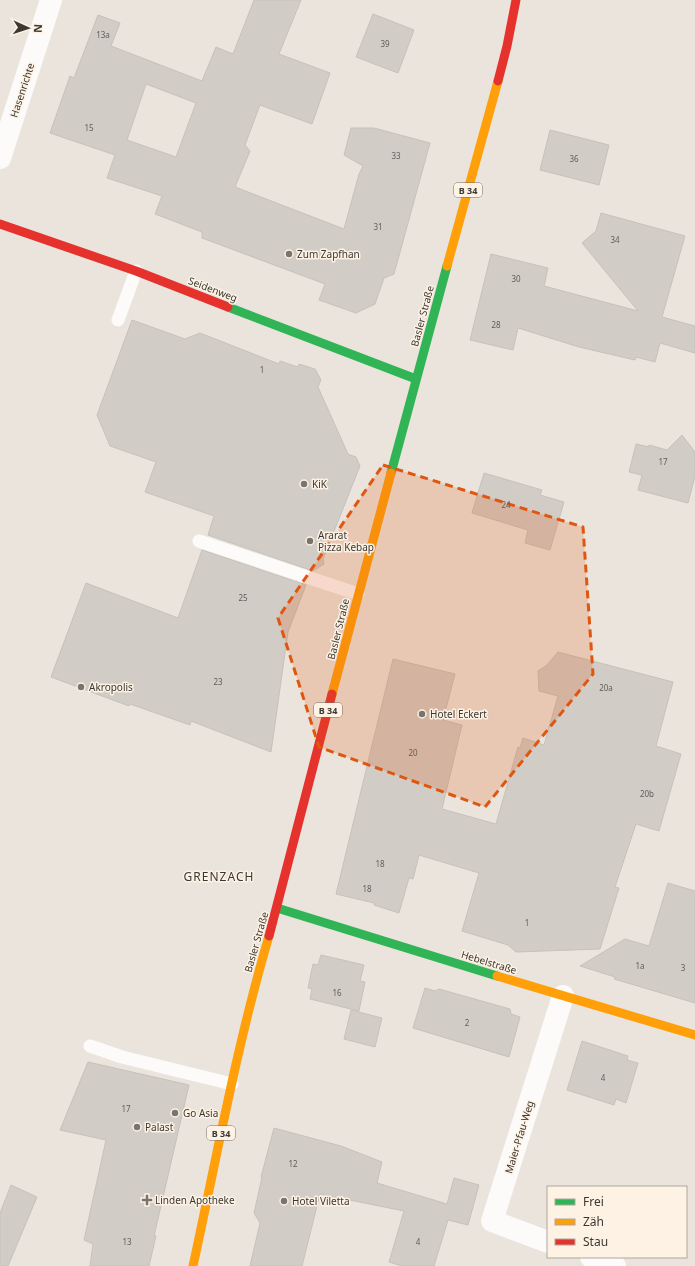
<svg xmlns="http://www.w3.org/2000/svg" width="695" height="1266" font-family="'Noto Sans',sans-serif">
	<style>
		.building { fill: #d1ccc6; stroke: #c6c1bb; fill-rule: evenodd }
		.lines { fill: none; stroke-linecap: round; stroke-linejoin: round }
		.lane { stroke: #fcfbfa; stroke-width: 13 }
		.street { stroke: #fcfbfa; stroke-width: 22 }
		.fast { stroke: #30b455; stroke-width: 9 }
		.slow { stroke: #ff9f0a; stroke-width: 9 }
		.jam { stroke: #e5322d; stroke-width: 9 }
		.marked { fill: #df570e; fill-opacity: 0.2; stroke: #df570e; stroke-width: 3; stroke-dasharray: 8 5; stroke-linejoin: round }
		.poi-dot { fill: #78746e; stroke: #fdf2e4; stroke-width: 1.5 }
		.labels { text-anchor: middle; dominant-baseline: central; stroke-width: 3; stroke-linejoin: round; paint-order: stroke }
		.number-label { font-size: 8px; fill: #615d58 }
		.shield { fill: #fdf2e4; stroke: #756f67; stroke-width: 1 }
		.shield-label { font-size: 9px; font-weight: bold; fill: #3b3732 }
		.street-label { font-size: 10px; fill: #3b3732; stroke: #fdf2e4 }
		.poi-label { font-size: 10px; fill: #3b3732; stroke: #fdf2e4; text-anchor: start }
		.quarter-label { font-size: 12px; letter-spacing: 1px; fill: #3b3732; stroke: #fdf2e4 }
	</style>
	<rect width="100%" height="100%" fill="#eae4dd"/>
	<path class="building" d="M 254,0 L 301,0 L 279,54 L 330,73 L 312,124 L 260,105 L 245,145 L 250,151 L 235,187 L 344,229 L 359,174 L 363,166 L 344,155 L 351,128 L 374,128 L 430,143 L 394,274 L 384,278 L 375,304 L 356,313 L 319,300 L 325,284 L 202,238 L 202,232 L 155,214 L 162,196 L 107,178 L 115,155 L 50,133 L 70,76 L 74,78 L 98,15 L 120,23 L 111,46 L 202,81 L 216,47 L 233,54 ZM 146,84 L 196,103 L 176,157 L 127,140 Z
		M 373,14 L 414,30 L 398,73 L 356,57 Z
		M 550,130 L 609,145 L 599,185 L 540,170 Z
		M 601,213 L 685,236 L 662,317 L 695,326 L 695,353 L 660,343 L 655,362 L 636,357 L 635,360 L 579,347 L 518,328 L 513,350 L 470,340 L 491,254 L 548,268 L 544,286 L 638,311 L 582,243 L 596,231 Z
		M 132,320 L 185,339 L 200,333 L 279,364 L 280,361 L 298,367 L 299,364 L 315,369 L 321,380 L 318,387 L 348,454 L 356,457 L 360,466 L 323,559 L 324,564 L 313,571 L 208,535 L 214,516 L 145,492 L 156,462 L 110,446 L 97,415 Z
		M 682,435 L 695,452 L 695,476 L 688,503 L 638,490 L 642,475 L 629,472 L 636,444 L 649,447 L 649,445 L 667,450 Z
		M 484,473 L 542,490 L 540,495 L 564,502 L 550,550 L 525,543 L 528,530 L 472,513 Z
		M 202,550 L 306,585 L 288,632 L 271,752 L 191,721 L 190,725 L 130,704 L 129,706 L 51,677 L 86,583 L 178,618 Z
		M 558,652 L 673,682 L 656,746 L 681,754 L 659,831 L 636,824 L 615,887 L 619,888 L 600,949 L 516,952 L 508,945 L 462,931 L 479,873 L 419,855 L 413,879 L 409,878 L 399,913 L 374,905 L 374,903 L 336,894 L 393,659 L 455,674 L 443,720 L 462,725 L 442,809 L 496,824 L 518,747 L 520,748 L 523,738 L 544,745 L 558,696 L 539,691 L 538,671 L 547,665 Z
		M 668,883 L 695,891 L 695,1003 L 614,979 L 615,977 L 580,966 L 625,939 L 649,946 Z
		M 321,955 L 364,965 L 360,981 L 365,982 L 359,1011 L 310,999 L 312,989 L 308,988 L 313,964 L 318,965 Z
		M 425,988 L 435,991 L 439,989 L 510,1009 L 511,1014 L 520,1017 L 509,1057 L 413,1028 Z
		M 351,1010 L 382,1018 L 375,1047 L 344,1039 Z
		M 582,1041 L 628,1056 L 627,1060 L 638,1063 L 626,1103 L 616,1099 L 614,1105 L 567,1090 Z
		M 88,1062 L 189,1085 L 154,1236 L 156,1236 L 149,1266 L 90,1266 L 93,1244 L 84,1240 L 106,1140 L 60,1130 Z
		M 274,1128 L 341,1146 L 382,1162 L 377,1183 L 447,1204 L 454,1178 L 479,1185 L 468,1225 L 448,1220 L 434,1266 L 402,1266 L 389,1262 L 404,1211 L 320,1194 L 302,1266 L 250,1266 L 260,1223 L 254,1213 L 262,1177 L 261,1177 Z
		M 11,1185 L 37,1197 L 8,1266 L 0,1266 L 0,1213 Z"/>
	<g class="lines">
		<path class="lane" d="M 118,320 L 136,271
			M 199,541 L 358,594
			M 90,1046 L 122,1057 L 232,1084"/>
		<path class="street" d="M 0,158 L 51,0
			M 548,1242 L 492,1221 L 563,996
			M 591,1257 L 615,1266"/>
		<path class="fast" d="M 228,307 L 416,379
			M 391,473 L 447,266
			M 277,908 L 497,976"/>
		<path class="slow" d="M 447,266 L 498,81
			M 332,694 L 391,473
			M 497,976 L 695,1035
			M 193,1266 C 217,1156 237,1044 269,936"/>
		<path class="jam" d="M 498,81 L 507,46 L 516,0
			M 0,224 L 136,271 L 228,307
			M 269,936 L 332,694"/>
	</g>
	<path class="marked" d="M 383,465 L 583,527 L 593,674 L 485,807 L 319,747 L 278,618 Z"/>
	<g class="poi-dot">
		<circle cx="289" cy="254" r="4"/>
		<circle cx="304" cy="484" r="4"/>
		<circle cx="310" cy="541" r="4"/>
		<circle cx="81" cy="687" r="4"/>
		<circle cx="422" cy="714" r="4"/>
		<circle cx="175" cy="1113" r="4"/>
		<circle cx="137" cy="1127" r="4"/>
		<path d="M145 1194h4v4h4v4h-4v4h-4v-4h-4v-4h4z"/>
		<circle cx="284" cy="1201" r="4"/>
	</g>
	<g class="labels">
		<g class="number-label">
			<text x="103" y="34">13a</text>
			<text x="385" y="43">39</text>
			<text x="89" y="127">15</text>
			<text x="396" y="155">33</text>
			<text x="574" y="158">36</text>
			<text x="378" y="226">31</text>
			<text x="615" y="239">34</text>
			<text x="516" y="278">30</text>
			<text x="496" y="324">28</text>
			<text x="262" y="369">1</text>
			<text x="663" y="461">17</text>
			<text x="506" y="504">24</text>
			<text x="243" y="597">25</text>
			<text x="218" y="681">23</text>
			<text x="606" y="687">20a</text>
			<text x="413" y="752">20</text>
			<text x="647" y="793">20b</text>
			<text x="380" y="863">18</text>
			<text x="367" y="888">18</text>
			<text x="527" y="922">1</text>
			<text x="640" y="965">1a</text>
			<text x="683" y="967">3</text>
			<text x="337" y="992">16</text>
			<text x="467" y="1022">2</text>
			<text x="603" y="1077">4</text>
			<text x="126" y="1108">17</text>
			<text x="293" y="1163">12</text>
			<text x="127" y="1241">13</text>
			<text x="418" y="1241">4</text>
		</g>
		<g class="shield">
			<rect x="454" y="183" width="28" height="14" rx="3"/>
			<rect x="314" y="703" width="28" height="14" rx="3"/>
			<rect x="207" y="1126" width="28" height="14" rx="3"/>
		</g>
		<g class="shield-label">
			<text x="468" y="190">B 34</text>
			<text x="328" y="710">B 34</text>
			<text x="221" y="1133">B 34</text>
		</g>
		<g class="street-label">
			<text transform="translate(22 90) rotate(-72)">Hasenrichte</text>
			<text transform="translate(213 289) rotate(21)">Seidenweg</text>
			<text transform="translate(422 316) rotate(-75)">Basler Straße</text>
			<text transform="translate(338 629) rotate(-76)">Basler Straße</text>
			<text transform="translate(256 942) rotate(-74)">Basler Straße</text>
			<text transform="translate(489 962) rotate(17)">Hebelstraße</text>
			<text transform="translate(519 1137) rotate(-73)">Maier-Pfau-Weg</text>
		</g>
		<g class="poi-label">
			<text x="297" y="254">Zum Zapfhan</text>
			<text x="312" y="484">KiK</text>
			<text x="318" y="535">Ararat<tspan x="318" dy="12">Pizza Kebap</tspan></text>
			<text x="89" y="687">Akropolis</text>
			<text x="430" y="714">Hotel Eckert</text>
			<text x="183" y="1113">Go Asia</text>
			<text x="145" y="1127">Palast</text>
			<text x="155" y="1200">Linden Apotheke</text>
			<text x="292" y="1201">Hotel Viletta</text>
		</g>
		<g class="quarter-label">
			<text x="219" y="876">GRENZACH</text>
		</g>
	</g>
	<rect x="547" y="1186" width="140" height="72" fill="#fdf2e4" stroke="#afa79d"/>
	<rect x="555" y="1199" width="20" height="6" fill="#30b455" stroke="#afa79d"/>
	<text x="583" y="1206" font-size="12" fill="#3b3732">Frei</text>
	<rect x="555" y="1219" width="20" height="6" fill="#ff9f0a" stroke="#afa79d"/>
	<text x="583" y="1226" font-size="12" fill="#3b3732">Zäh</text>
	<rect x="555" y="1239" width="20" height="6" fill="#e5322d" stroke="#afa79d"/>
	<text x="583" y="1246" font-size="12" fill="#3b3732">Stau</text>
	<g transform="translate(28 28) rotate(93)" stroke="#fdf2e4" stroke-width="3" paint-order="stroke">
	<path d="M0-3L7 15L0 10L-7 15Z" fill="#3b3732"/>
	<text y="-6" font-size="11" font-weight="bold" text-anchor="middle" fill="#3b3732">N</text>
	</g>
</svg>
